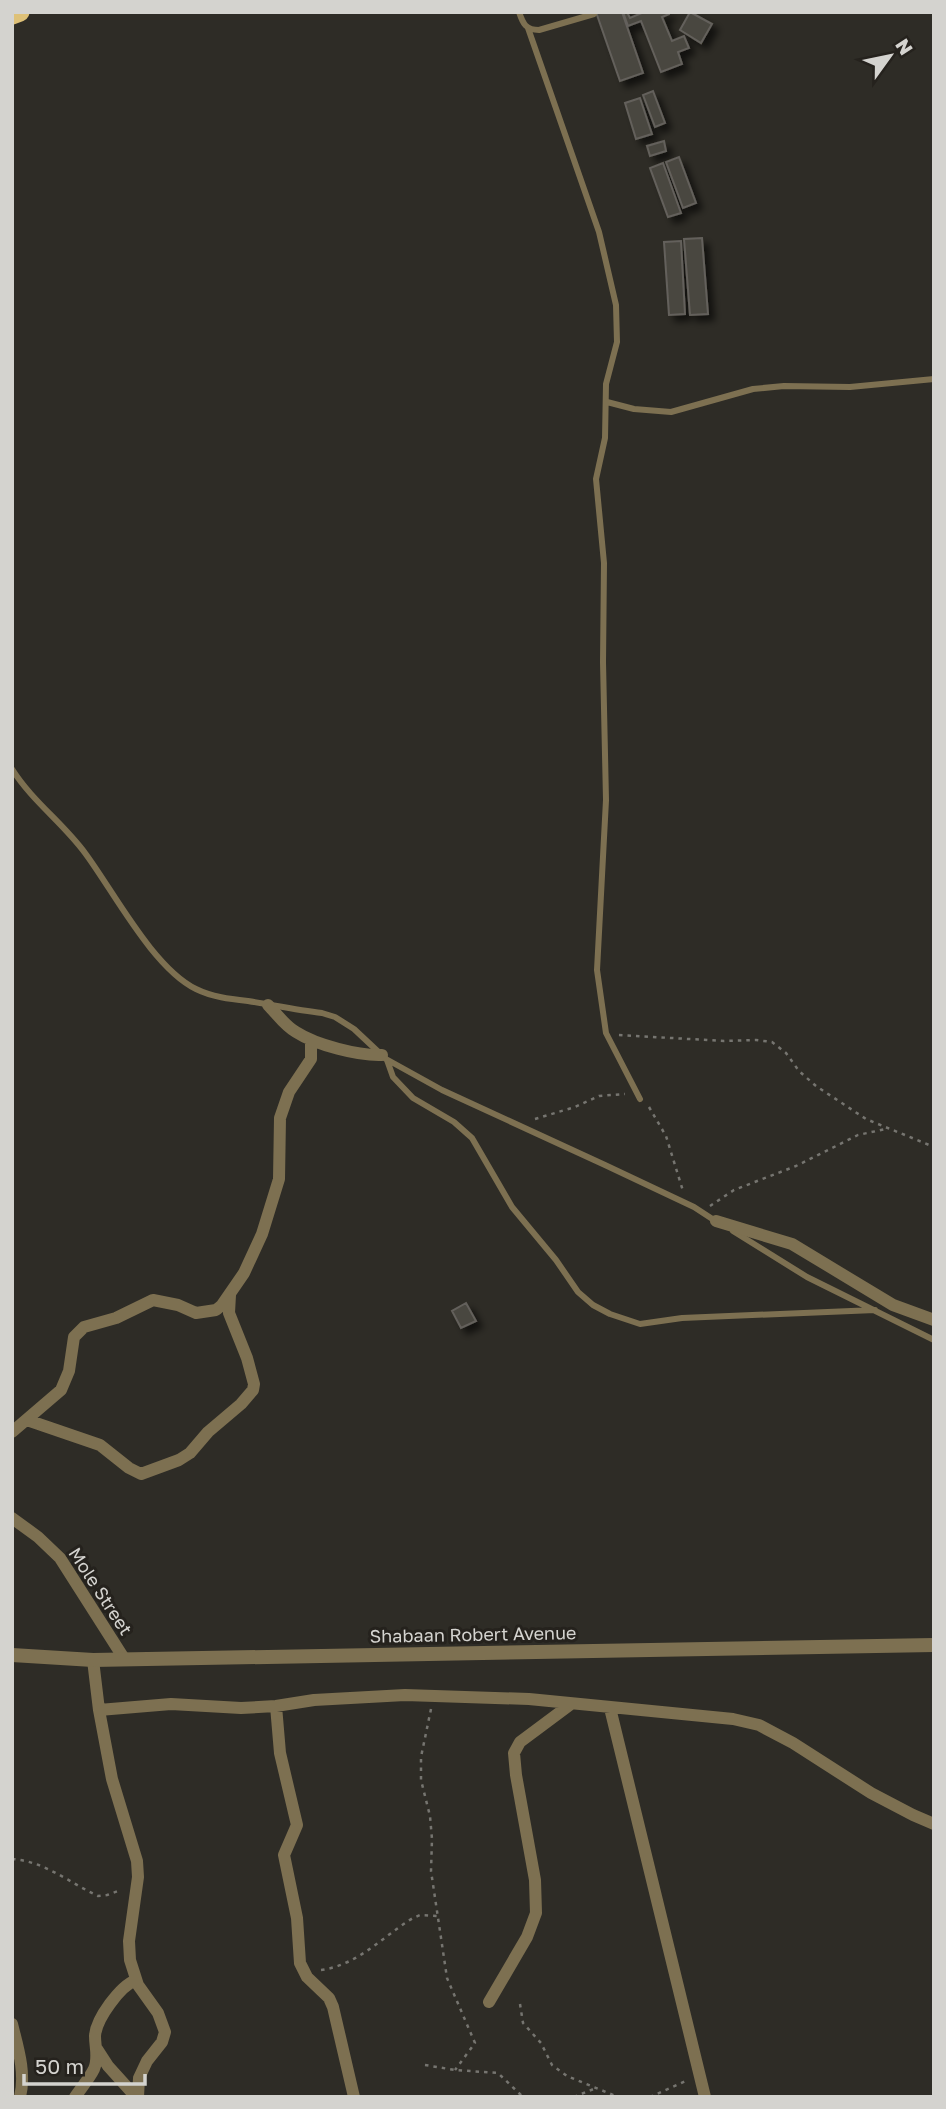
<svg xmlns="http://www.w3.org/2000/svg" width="946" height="2109" font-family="'Golos Text',sans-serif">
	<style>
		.building { fill: #4a4741; stroke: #64615b; stroke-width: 2; filter: url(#shadow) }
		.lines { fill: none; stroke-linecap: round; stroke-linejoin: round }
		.path { stroke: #767570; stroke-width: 2.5; stroke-dasharray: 3.5 5; stroke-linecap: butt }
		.service { stroke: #7d7051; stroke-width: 6 }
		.minor { stroke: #7d7051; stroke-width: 12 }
		.tertiary { stroke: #7d7051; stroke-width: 14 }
		.trunk { stroke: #dec178; stroke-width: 19 }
		.labels { text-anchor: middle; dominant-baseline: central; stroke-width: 6; stroke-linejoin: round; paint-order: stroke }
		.street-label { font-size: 18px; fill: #d4d3cf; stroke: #25221d }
	</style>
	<defs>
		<filter id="shadow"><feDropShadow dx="6" dy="6" stdDeviation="3.5" flood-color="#0009"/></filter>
	</defs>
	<rect width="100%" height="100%" fill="#2e2c26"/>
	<path class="building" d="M 596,12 L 622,12 L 643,73 L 620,81 Z
		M 623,12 L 627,12 L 630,18 L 644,12 L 669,12 L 669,14 L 662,17 L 672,41 L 684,36 L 689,48 L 678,52 L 682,64 L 661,72 L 641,21 L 628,26 Z
		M 690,12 L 712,24 L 701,43 L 680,30 Z
		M 653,91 L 665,123 L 655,127 L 643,95 Z
		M 640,98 L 652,134 L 636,139 L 625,103 Z
		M 664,141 L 666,151 L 650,156 L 647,146 Z
		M 679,157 L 696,203 L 683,208 L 666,162 Z
		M 663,163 L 681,213 L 668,217 L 650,168 Z
		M 702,238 L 708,314 L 690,315 L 684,239 Z
		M 681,241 L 685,314 L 669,315 L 664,242 Z
		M 466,1303 L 476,1321 L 461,1328 L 452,1311 Z"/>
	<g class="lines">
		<path class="path" d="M 619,1035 L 724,1041 L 756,1040 L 772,1042 L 786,1053 L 799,1071 L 816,1086 L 866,1119 L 934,1147
			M 649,1107 L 666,1136 L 683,1191
			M 535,1119 L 575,1107 L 599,1096 L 625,1094
			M 710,1206 L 734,1190 L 796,1166 L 858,1135 L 886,1129
			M 431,1709 L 421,1757 L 421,1780 L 430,1816 L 432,1839 L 431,1871 L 447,1978 L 475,2043 L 455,2070
			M 12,1859 C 44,1861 70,1883 98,1896 L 107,1895 L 121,1890
			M 321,1970 C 358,1965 382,1937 413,1918 L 420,1915 L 438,1916
			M 520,2004 L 523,2023 L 541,2043 L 552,2065 L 567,2076 L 618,2097
			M 425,2065 L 455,2070 L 498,2073 L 523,2097
			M 574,2097 L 596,2088
			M 650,2097 L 688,2080"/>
		<path class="service" d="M 519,12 C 523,24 526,30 539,30 L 594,14
			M 528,28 L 599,232 L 616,305 L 617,342 L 606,384 L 605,438 L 596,479 L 604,563 L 603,662 L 606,800 L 597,970 L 606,1033 L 640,1099
			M 607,402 L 634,409 L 671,412 L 753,389 L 784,386 L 850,387 L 934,379
			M 12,769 C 32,801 63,823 85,853 C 114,892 153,968 196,989 C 212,997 230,999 248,1001 C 273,1005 297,1010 322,1013 L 335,1017 L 354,1029 L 386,1059 L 442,1090 L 605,1165 L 694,1207 L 717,1222
			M 387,1060 L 393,1077 L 413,1098 L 454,1122 L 472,1138 L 512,1207 L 556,1260 L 578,1292 L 593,1305 L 610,1314 L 640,1324 L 682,1318 L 875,1310
			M 733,1231 L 807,1277 L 934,1340"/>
		<path class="minor" d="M 268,1005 C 277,1014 285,1026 296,1032 C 316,1045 359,1056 382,1055
			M 716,1221 L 792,1244 L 893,1305 L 934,1320
			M 27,1420 L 100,1445 L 129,1468 L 141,1474 L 179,1460 L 190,1453 L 208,1432 L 241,1404 L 253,1390 L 254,1384 L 247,1358 L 229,1313 L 230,1295
			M 12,1432 L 61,1390 L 69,1371 L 74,1337 L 84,1327 L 116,1318 L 153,1300 L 178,1305 L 196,1313 L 216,1310 L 222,1305 L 244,1273 L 262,1234 L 279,1179 L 280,1118 L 289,1092 L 311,1059 L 311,1040
			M 12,1518 L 38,1537 L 60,1558 L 125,1660
			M 93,1660 L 99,1710 L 112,1779 L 137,1861 L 138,1877 L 129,1941 L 130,1960 L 138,1985 L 158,2013 L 165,2032 L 162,2042 L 147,2061 L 139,2078 L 138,2097
			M 276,1706 L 280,1753 L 297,1825 L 284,1855 L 297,1918 L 300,1963 L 307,1977 L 329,1998 L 333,2007 L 354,2097
			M 610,1708 L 705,2097
			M 99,1710 L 171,1704 L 241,1708 L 276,1706 L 314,1700 L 405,1695 L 529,1699 L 733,1719 L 759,1725 L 793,1743 L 871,1793 L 913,1815 L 934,1824
			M 489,2002 L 527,1937 L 536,1913 L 535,1880 L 516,1775 L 514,1753 L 520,1742 L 571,1704
			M 12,2024 C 18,2048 26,2073 20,2097
			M 97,2049 L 108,2066 L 136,2097
			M 75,2097 C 81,2088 89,2079 94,2069 C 99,2058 95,2048 95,2036 C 96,2019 120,1986 136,1980"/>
		<path class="tertiary" d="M 12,1655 L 93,1660 L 934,1645"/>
		<path class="trunk" d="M 12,15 L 20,12"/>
	</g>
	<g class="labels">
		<g class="street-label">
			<text transform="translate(101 1591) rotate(57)">Mole Street</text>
			<text transform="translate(473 1634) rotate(-1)">Shabaan Robert Avenue</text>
		</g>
	</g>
	<rect width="946" height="2109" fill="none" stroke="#d4d3cf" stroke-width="28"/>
	<g transform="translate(890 56) rotate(57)" stroke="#25221d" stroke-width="5" paint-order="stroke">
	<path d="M0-5L12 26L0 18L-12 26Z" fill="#d4d3cf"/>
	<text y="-10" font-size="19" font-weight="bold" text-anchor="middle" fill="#d4d3cf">N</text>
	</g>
	<path d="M24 2074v10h121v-10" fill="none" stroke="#d4d3cf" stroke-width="3.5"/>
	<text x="35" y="2074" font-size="21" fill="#d4d3cf" stroke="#25221d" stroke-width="5" paint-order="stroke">50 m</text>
</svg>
